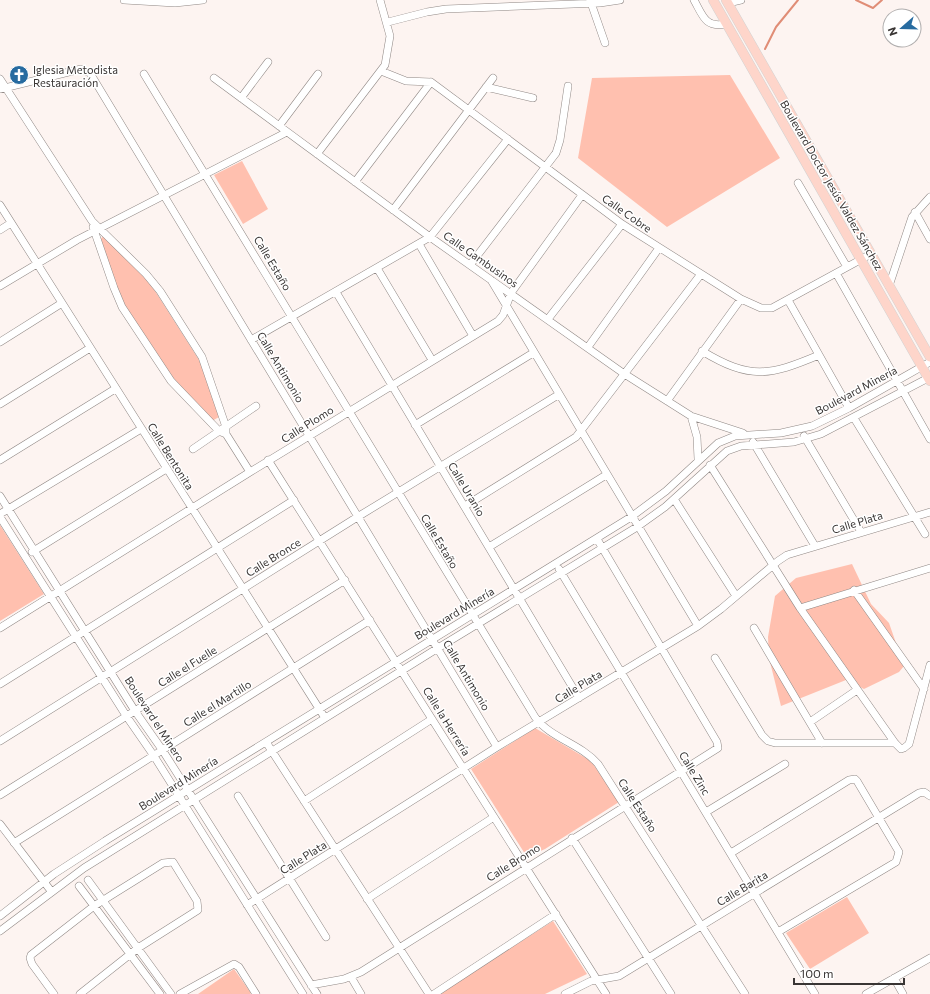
<svg xmlns="http://www.w3.org/2000/svg" width="930" height="994" font-family="Commissioner,sans-serif">
	<style>
		.green { fill: #ffc0af }
		.lines { fill: none; stroke-linecap: round; stroke-linejoin: round }
		.stream { stroke: #e08d76; stroke-width: 2 }
		.minor-casing { stroke: #908885; stroke-width: 8 }
		.major-casing { stroke: #d3d3d2; stroke-width: 10 }
		.minor { stroke: #fff; stroke-width: 7 }
		.major { stroke: #fed5ca; stroke-width: 9 }
		.labels { text-anchor: middle; dominant-baseline: central; stroke-width: 3; stroke-linejoin: round; paint-order: stroke }
		.poi-label { font-size: 11px; fill: #393534; stroke: #fff; text-anchor: start }
		.street-label { font-size: 11px; fill: #393534; stroke: #fff }
	</style>
	<rect width="100%" height="100%" fill="#fdf4f1"/>
	<path class="green" d="M 730,75 L 780,158 L 667,227 L 578,158 L 592,78 Z
		M 242,161 L 268,209 L 243,224 L 214,175 Z
		M 103,236 L 150,283 L 201,363 L 219,417 L 212,421 L 177,386 L 119,297 L 98,243 Z
		M 0,525 L 44,594 L 0,621 Z
		M 852,564 L 871,604 L 889,623 L 904,666 L 899,672 L 864,689 L 846,680 L 781,706 L 769,658 L 768,637 L 775,596 L 796,578 Z
		M 535,728 L 591,761 L 619,802 L 545,849 L 527,857 L 471,769 Z
		M 847,897 L 869,933 L 810,969 L 786,933 Z
		M 553,921 L 587,974 L 545,994 L 439,994 Z
		M 234,969 L 251,993 L 250,994 L 198,994 Z"/>
	<g class="lines">
		<path class="stream" d="M 856,0 L 873,8 L 882,0
			M 765,49 L 776,27 L 798,0"/>
		<g class="minor-casing">
			<path id="minor" d="M 124,0 L 175,3 L 203,0
				M 590,0 L 605,43
				M 694,0 C 703,16 705,28 726,24
				M 728,3 L 741,0
				M 388,22 L 427,12 L 446,9 L 600,3 L 620,0
				M 381,71 L 406,81 L 431,82 L 622,224 L 741,299 L 761,308 L 772,308 L 871,254
				M 144,74 L 535,717 C 550,738 581,744 598,764 L 745,994
				M 214,78 L 430,237 L 623,373 L 691,416 L 743,433
				M 0,79 L 92,221 L 146,274 L 160,291 L 202,357 L 226,427 L 226,434 L 250,472
				M 486,87 L 533,98
				M 0,89 L 81,69 L 90,73 L 497,747
				M 241,98 L 268,62
				M 279,126 L 318,74
				M 317,154 L 385,65 L 390,36 L 380,0
				M 355,182 L 431,82
				M 798,183 L 847,267
				M 0,205 L 325,718
				M 393,210 L 493,78
				M 915,212 L 930,239
				M 93,227 L 114,288 L 122,307 L 171,381 L 219,431 L 226,434
				M 0,230 L 11,223
				M 419,244 L 473,336
				M 470,265 L 556,153 L 560,140 L 568,86
				M 377,268 L 432,360
				M 836,273 L 930,439
				M 491,280 L 698,626
				M 0,286 L 77,240 L 287,132
				M 889,286 L 912,217 L 930,197
				M 336,292 L 579,698
				M 788,300 L 849,408
				M 548,319 L 622,224
				M 251,340 L 430,237 L 508,139
				M 0,342 L 62,303
				M 588,347 L 659,248
				M 702,351 C 750,380 769,376 819,355
				M 667,401 L 741,299
				M 0,404 L 90,348
				M 691,416 L 697,437 L 698,459
				M 854,418 L 925,534
				M 415,425 L 533,353
				M 804,436 L 861,532
				M 753,442 L 815,546
				M 193,449 L 256,406
				M 0,460 L 115,389
				M 268,460 L 606,994
				M 710,465 L 800,608 L 895,743 L 901,749 L 904,748 L 909,744 L 930,665
				M 0,496 L 135,711 L 163,751 L 317,994
				M 674,499 L 736,596
				M 465,506 L 576,437 L 701,274
				M 0,514 L 141,429
				M 0,517 L 127,717 L 154,756 L 303,994
				M 489,547 L 606,475
				M 32,552 L 166,469
				M 559,569 L 815,994
				M 854,590 L 924,689
				M 800,608 L 930,568
				M 0,628 L 250,472 L 498,321 L 503,315 L 511,293 L 582,195
				M 754,628 L 822,743
				M 715,658 L 762,735 L 768,741 L 775,743 L 895,743
				M 0,684 L 294,500
				M 810,722 L 857,690
				M 0,741 L 359,516 L 558,395
				M 266,742 L 429,994
				M 0,795 L 345,580
				M 238,796 L 326,937
				M 304,801 L 432,719
				M 706,812 L 785,764
				M 0,824 L 51,891
				M 572,838 L 671,994
				M 14,843 L 370,620
				M 731,853 L 849,780 L 855,779 L 857,781 L 899,852 L 896,862 L 778,932
				M 88,880 L 171,994
				M 79,886 L 160,994
				M 367,899 L 494,817
				M 247,905 L 497,747 L 698,626 L 721,609 L 778,561 L 787,555 L 930,512
				M 0,916 L 54,874 L 105,841 L 631,517 L 666,491 L 718,443 L 735,436 L 781,433 L 812,426 L 849,408 L 930,362
				M 0,931 L 84,868 L 438,648 L 637,527 L 665,507 L 727,451 L 741,446 L 794,442 L 821,434 L 930,377
				M 351,977 L 361,994
				M 894,978 L 903,994
				M 311,985 L 344,979 L 361,972 L 718,748 L 717,742 L 597,539
				M 54,994 L 32,964 L 30,958 L 31,955 L 94,906 L 163,863 L 173,862 L 197,901 L 198,910 L 138,948 L 80,994
				M 180,994 L 234,964 L 239,967 L 256,994
				M 434,994 L 556,914
				M 565,994 L 591,981 L 619,976 L 919,793 L 924,792 L 930,796
				M 866,994 L 930,958"/>
		</g>
		<g class="major-casing">
			<path id="major" d="M 713,0 L 930,381
				M 726,0 L 930,357"/>
		</g>
		<use href="#minor" class="minor"/>
		<use href="#major" class="major"/>
	</g>
	<defs>
		<g id="church-disc" transform="scale(1)"><circle r="9.5" fill="#276ba0" stroke="#fff"/><path d="M-1.2-6h2.4v3.5h3.3v2.4h-3.3V6h-2.4V-.1h-3.3v-2.4h3.3Z" fill="#fff"/></g>
	</defs>
	<g fill-rule="evenodd">
		<use href="#church-disc" x="19" y="75"/>
	</g>
	<g class="labels">
		<g class="poi-label">
			<text x="33" y="69">Iglesia Metodista<tspan x="33" dy="13">Restauración</tspan></text>
		</g>
		<g class="street-label">
			<text transform="translate(832 185) rotate(60)">Boulevard Doctor Jesús Valdez Sánchez</text>
			<text transform="translate(627 213) rotate(35)">Calle Cobre</text>
			<text transform="translate(481 259) rotate(35)">Calle Gambusinos</text>
			<text transform="translate(273 263) rotate(59)">Calle Estaño</text>
			<text transform="translate(281 367) rotate(59)">Calle Antimonio</text>
			<text transform="translate(856 390) rotate(-28)">Boulevard Minería</text>
			<text transform="translate(307 424) rotate(-32)">Calle Plomo</text>
			<text transform="translate(171 456) rotate(58)">Calle Bentonita</text>
			<text transform="translate(467 489) rotate(59)">Calle Uranio</text>
			<text transform="translate(857 522) rotate(-17)">Calle Plata</text>
			<text transform="translate(440 541) rotate(59)">Calle Estaño</text>
			<text transform="translate(273 557) rotate(-32)">Calle Bronce</text>
			<text transform="translate(454 613) rotate(-31)">Boulevard Minería</text>
			<text transform="translate(187 666) rotate(-32)">Calle el Fuelle</text>
			<text transform="translate(467 675) rotate(59)">Calle Antimonio</text>
			<text transform="translate(578 686) rotate(-31)">Calle Plata</text>
			<text transform="translate(217 703) rotate(-32)">Calle el Martillo</text>
			<text transform="translate(155 719) rotate(57)">Boulevard el Minero</text>
			<text transform="translate(447 721) rotate(58)">Calle la Herrería</text>
			<text transform="translate(695 773) rotate(59)">Calle Zinc</text>
			<text transform="translate(178 783) rotate(-32)">Boulevard Minería</text>
			<text transform="translate(638 805) rotate(57)">Calle Estaño</text>
			<text transform="translate(303 857) rotate(-32)">Calle Plata</text>
			<text transform="translate(513 862) rotate(-32)">Calle Bromo</text>
			<text transform="translate(742 888) rotate(-31)">Calle Barita</text>
		</g>
	</g>
	<g transform="translate(902 28) rotate(250)"><circle r="19" fill="#ffffff" stroke="#b0aeae"/>
	<path d="M0-3L7 15L0 10L-7 15Z" fill="#276ba0"/>
	<text y="-6" font-size="11" font-weight="bold" text-anchor="middle" fill="#393534">N</text>
	</g>
	<path d="M794 978v6h110v-6" fill="none" stroke="#393534" stroke-width="2"/>
	<text x="800" y="978" font-size="12" fill="#393534" stroke="#ffffff" stroke-width="3" paint-order="stroke">100 m</text>
</svg>
